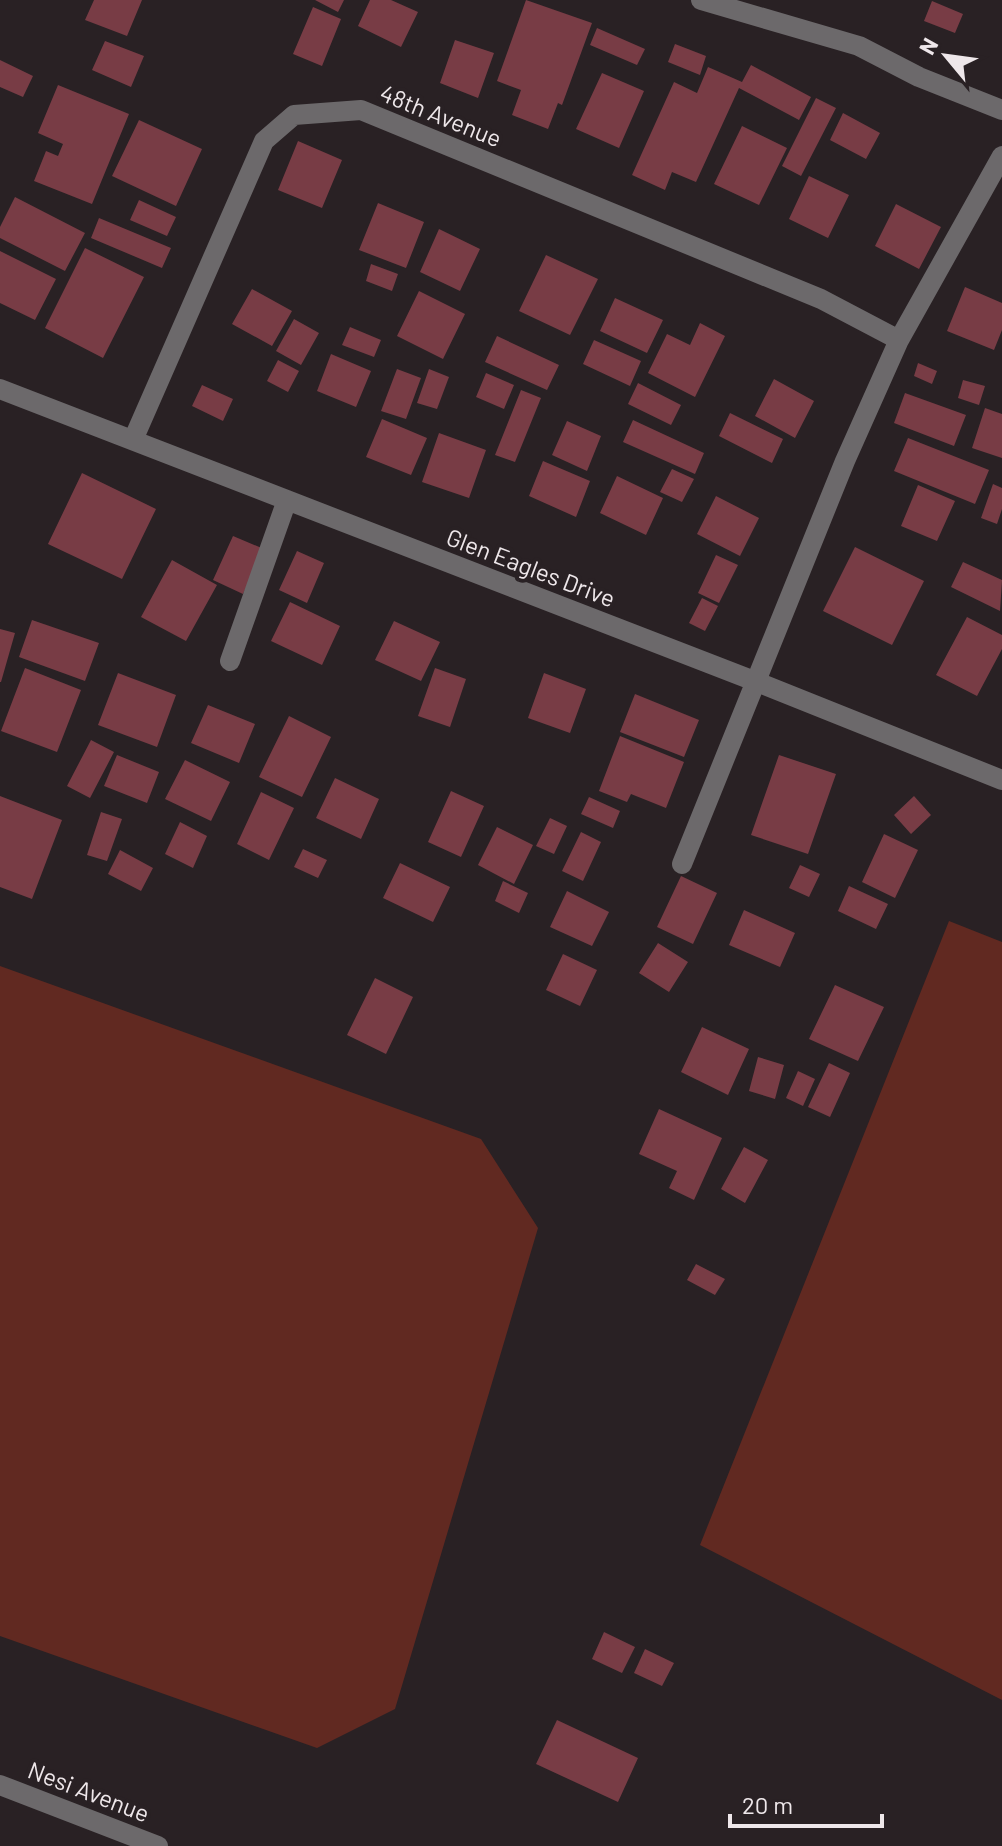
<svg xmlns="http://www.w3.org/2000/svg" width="1002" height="1846" font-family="Barlow,sans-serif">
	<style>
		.green { fill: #612921 }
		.building { fill: #783c45 }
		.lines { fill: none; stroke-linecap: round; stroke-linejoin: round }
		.minor { stroke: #6c696b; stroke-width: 20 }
		.labels { text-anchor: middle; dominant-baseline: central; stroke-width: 8; stroke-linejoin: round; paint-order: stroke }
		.street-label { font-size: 24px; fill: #eee7ea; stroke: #292124 }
	</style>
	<rect width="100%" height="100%" fill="#292124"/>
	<path class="green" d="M 949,921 L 1002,942 L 1002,1700 L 700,1545 Z
		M 0,966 L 481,1139 L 538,1228 L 395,1709 L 317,1748 L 0,1636 Z"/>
	<path class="building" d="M 94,0 L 142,0 L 127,36 L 85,20 Z
		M 315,0 L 344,0 L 338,12 Z
		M 370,0 L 391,0 L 418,12 L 401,47 L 358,26 Z
		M 526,0 L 592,23 L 562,105 L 558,103 L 548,129 L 512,115 L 521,90 L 497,81 Z
		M 932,1 L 963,14 L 955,33 L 924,21 Z
		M 313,7 L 341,19 L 322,66 L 293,54 Z
		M 597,28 L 645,49 L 637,65 L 590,45 Z
		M 455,40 L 494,53 L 478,98 L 440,83 Z
		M 105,41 L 144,56 L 131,87 L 92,70 Z
		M 675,44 L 706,56 L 700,75 L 668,62 Z
		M 0,60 L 33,76 L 23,97 L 0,87 Z
		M 751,65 L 811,97 L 799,120 L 739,88 L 696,182 L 672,172 L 665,190 L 632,175 L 674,82 L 697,93 L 708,67 L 742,82 Z
		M 602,73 L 644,91 L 619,148 L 576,129 Z
		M 58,85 L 129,114 L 92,204 L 34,181 L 46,151 L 58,156 L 63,144 L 38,133 Z
		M 816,98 L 836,108 L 801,176 L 782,166 Z
		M 843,113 L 880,133 L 866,159 L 830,140 Z
		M 139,120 L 202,149 L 176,206 L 112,176 Z
		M 742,126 L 787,148 L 759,205 L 714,184 Z
		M 298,141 L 342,160 L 322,208 L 278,190 Z
		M 809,176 L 849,195 L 828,238 L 789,219 Z
		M 15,197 L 85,233 L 65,271 L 0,238 L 0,227 Z
		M 139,200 L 176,217 L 167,236 L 130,220 Z
		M 378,203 L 424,222 L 406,268 L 359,250 Z
		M 896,204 L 941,227 L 919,269 L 875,246 Z
		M 99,218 L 171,248 L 162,268 L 91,238 Z
		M 439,229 L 480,249 L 460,291 L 420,272 Z
		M 85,248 L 144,277 L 103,358 L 45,328 Z
		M 0,251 L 56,279 L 35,320 L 0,303 Z
		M 546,255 L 598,279 L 570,335 L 519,311 Z
		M 371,264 L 398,274 L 392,291 L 366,281 Z
		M 965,287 L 1002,303 L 1002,330 L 994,350 L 947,331 Z
		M 252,289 L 292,311 L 272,346 L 232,324 Z
		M 419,291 L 465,314 L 443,359 L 397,336 Z
		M 615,298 L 663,320 L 647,353 L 600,331 Z
		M 294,319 L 319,333 L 301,365 L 276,351 Z
		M 700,323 L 725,336 L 695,397 L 648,373 L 667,334 L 690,345 Z
		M 350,327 L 381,340 L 374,357 L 342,345 Z
		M 497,336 L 559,365 L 547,390 L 485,362 Z
		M 594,340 L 641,361 L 630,386 L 583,364 Z
		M 331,354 L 371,371 L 356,407 L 317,391 Z
		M 278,360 L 299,371 L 288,392 L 267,381 Z
		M 918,363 L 937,371 L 932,384 L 914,376 Z
		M 397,369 L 421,378 L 406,419 L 381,411 Z
		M 429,369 L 449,377 L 437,409 L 417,403 Z
		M 486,373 L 514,385 L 504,409 L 476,397 Z
		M 774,379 L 814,401 L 795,438 L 755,416 Z
		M 963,380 L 985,386 L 979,405 L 958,398 Z
		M 638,383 L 681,405 L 671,425 L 628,404 Z
		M 202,385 L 233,399 L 223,421 L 192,406 Z
		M 521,390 L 541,398 L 515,462 L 495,455 Z
		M 905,393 L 966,415 L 954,446 L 894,423 Z
		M 985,408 L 1002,414 L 1002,458 L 972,448 Z
		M 730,413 L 783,439 L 772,463 L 719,436 Z
		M 382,419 L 427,438 L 411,475 L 366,457 Z
		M 633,420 L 704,453 L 695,474 L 623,442 Z
		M 567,421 L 601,436 L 587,471 L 552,455 Z
		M 439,433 L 486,450 L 469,498 L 422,482 Z
		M 908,438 L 989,470 L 975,504 L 894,471 Z
		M 543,461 L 590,481 L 576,517 L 529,496 Z
		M 672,469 L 694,479 L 682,502 L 660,492 Z
		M 82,473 L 156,509 L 122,579 L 48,544 Z
		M 617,476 L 663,498 L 646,535 L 600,513 Z
		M 993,484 L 1002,488 L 1002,509 L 997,524 L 981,518 Z
		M 918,485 L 955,501 L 937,541 L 901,526 Z
		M 716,496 L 759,518 L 740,556 L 697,534 Z
		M 233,536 L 264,549 L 243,594 L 213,580 Z
		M 855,547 L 924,581 L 892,645 L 823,611 Z
		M 297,551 L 324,563 L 307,603 L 279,590 Z
		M 716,555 L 738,565 L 719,603 L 698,593 Z
		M 172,560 L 217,585 L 186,641 L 141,617 Z
		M 963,562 L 1002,580 L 1000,611 L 951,587 Z
		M 702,598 L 718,606 L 705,631 L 689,623 Z
		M 290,602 L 340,626 L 322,665 L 271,641 Z
		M 967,617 L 1002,635 L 1002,649 L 977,696 L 936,675 Z
		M 32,620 L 99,643 L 85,681 L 19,657 Z
		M 394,621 L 440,642 L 421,681 L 375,660 Z
		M 0,629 L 15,633 L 1,682 L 0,682 Z
		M 25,668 L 81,690 L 57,752 L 1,731 Z
		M 435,668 L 466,679 L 450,727 L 418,716 Z
		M 118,673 L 176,695 L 157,747 L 98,725 Z
		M 544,673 L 586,689 L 570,733 L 528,718 Z
		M 635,694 L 699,720 L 684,757 L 620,732 Z
		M 208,705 L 255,724 L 239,763 L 191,743 Z
		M 289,716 L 331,737 L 302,797 L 259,777 Z
		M 620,736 L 684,762 L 666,808 L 631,794 L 627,802 L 599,791 Z
		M 91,740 L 114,752 L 90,798 L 67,786 Z
		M 117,755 L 159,772 L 147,803 L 104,786 Z
		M 779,755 L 836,774 L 808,854 L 751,835 Z
		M 185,760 L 230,782 L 211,821 L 165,799 Z
		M 335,778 L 379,799 L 361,839 L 316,818 Z
		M 451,791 L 484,806 L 461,857 L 428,842 Z
		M 261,792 L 294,808 L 269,860 L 237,844 Z
		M 0,796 L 62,820 L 32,899 L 0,887 Z
		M 914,796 L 931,815 L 911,834 L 894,815 Z
		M 589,797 L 620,811 L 613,828 L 581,814 Z
		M 101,812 L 122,819 L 107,861 L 87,855 Z
		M 550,818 L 567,826 L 554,854 L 536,846 Z
		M 180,822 L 207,836 L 193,868 L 165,854 Z
		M 497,827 L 533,845 L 514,884 L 478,865 Z
		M 581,832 L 601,842 L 583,881 L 562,871 Z
		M 884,834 L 918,850 L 895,898 L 862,882 Z
		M 303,849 L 327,860 L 318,878 L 294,867 Z
		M 120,850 L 153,868 L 141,891 L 108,874 Z
		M 400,863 L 450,887 L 433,922 L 383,898 Z
		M 800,865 L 820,874 L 809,897 L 789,888 Z
		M 681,876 L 717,893 L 693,944 L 657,927 Z
		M 503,881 L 528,893 L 519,913 L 495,901 Z
		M 849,886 L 888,904 L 876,929 L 838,911 Z
		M 567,891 L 609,912 L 592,946 L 550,927 Z
		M 744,910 L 795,933 L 780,967 L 729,945 Z
		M 658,943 L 688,962 L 669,992 L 639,973 Z
		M 563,954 L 597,970 L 580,1006 L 546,990 Z
		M 375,978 L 413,997 L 386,1054 L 347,1035 Z
		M 835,985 L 884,1007 L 858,1061 L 809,1039 Z
		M 702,1027 L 749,1049 L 728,1095 L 681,1072 Z
		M 758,1057 L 784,1065 L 775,1099 L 749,1091 Z
		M 829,1063 L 850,1073 L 830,1117 L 808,1107 Z
		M 798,1071 L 815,1079 L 803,1106 L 786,1098 Z
		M 659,1109 L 722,1138 L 694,1200 L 669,1188 L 677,1171 L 639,1154 Z
		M 744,1147 L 768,1160 L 745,1203 L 721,1189 Z
		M 696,1264 L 725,1279 L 715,1295 L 687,1280 Z
		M 604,1632 L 635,1647 L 622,1673 L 592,1659 Z
		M 645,1649 L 674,1663 L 662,1686 L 634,1673 Z
		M 557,1720 L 638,1758 L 618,1802 L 536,1764 Z"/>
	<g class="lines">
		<path class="minor" d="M 701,0 L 859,46 L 919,77 L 1002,110
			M 899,340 L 1002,156
			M 0,389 L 757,682 L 1002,780
			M 133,440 L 264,141 L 294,115 L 361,110 L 821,299 L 899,340 L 845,461 L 682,864
			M 230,661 L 287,500
			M 0,1785 L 158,1846"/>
	</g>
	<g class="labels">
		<g class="street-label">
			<text transform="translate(441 115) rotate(22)">48th Avenue</text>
			<text transform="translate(531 567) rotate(21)">Glen Eagles Drive</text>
			<text transform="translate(89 1791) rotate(21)">Nesi Avenue</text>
		</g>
	</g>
	<g transform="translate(946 56) rotate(299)" stroke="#292124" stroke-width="6" paint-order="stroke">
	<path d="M0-6L14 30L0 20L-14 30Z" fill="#eee7ea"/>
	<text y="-12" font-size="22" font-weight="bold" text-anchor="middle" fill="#eee7ea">N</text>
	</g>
	<path d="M730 1814v12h152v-12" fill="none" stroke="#eee7ea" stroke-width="4"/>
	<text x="742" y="1814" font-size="24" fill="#eee7ea" stroke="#292124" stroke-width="6" paint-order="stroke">20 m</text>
</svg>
